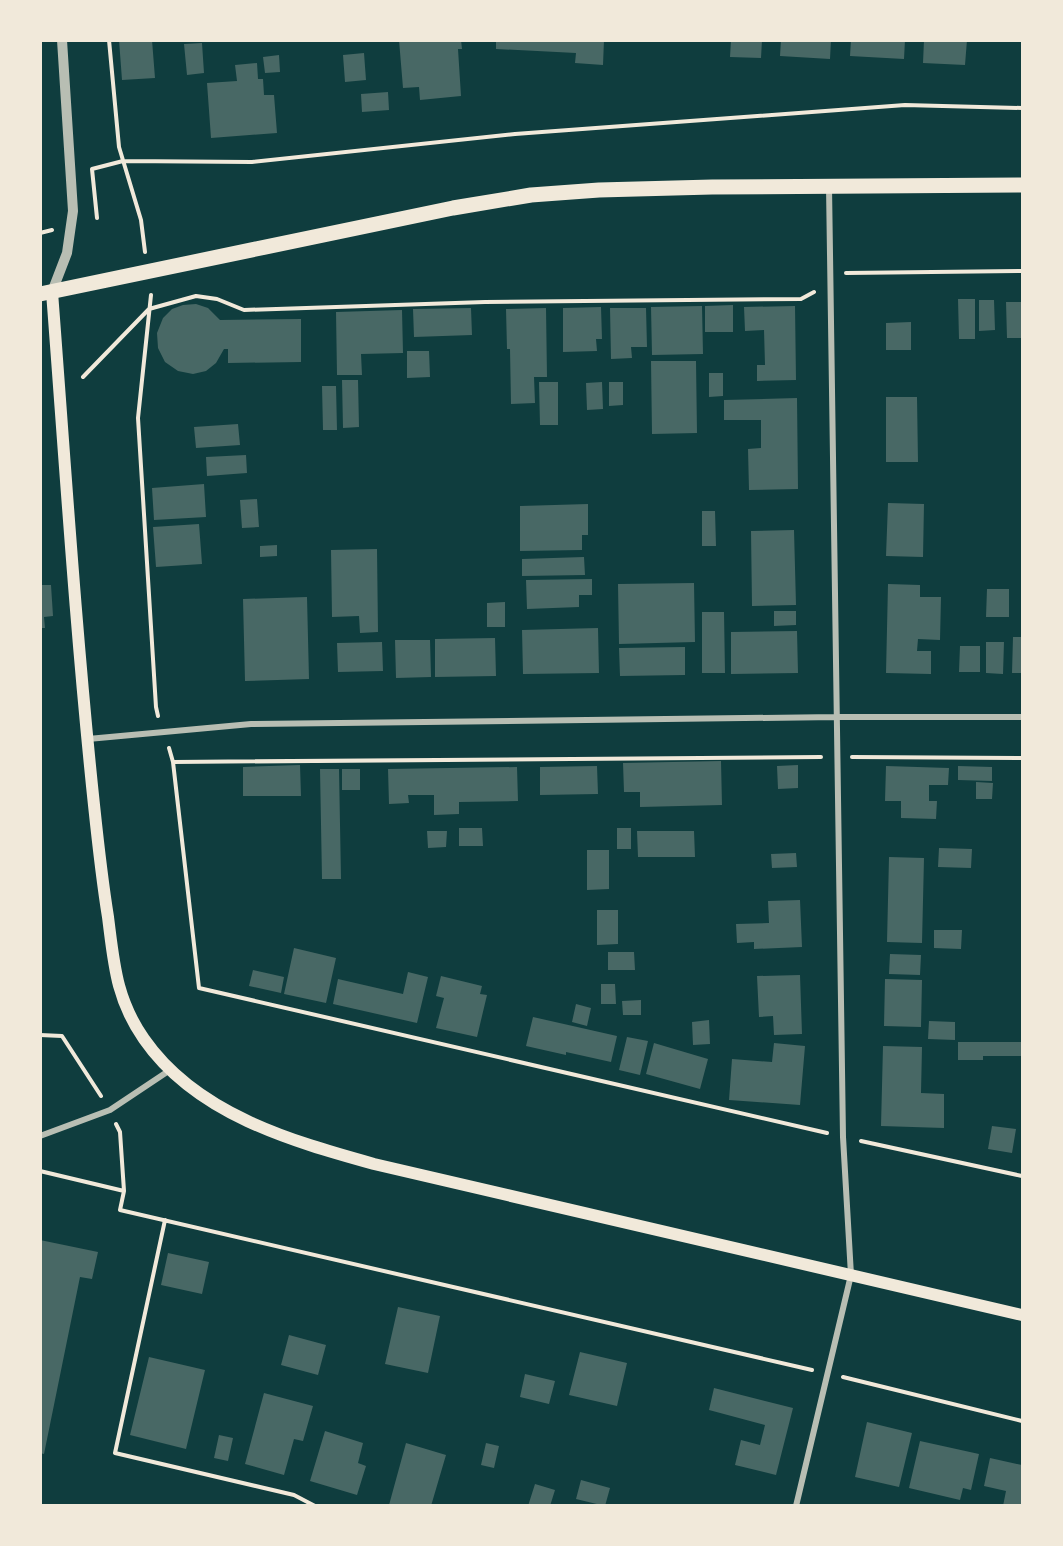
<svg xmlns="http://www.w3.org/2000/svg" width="1063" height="1546" font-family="'Golos Text',sans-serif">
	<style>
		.building { fill: #486865 }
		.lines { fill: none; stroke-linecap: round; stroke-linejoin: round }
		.path { stroke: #f1e9da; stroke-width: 4 }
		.minor { stroke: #b8beb3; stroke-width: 6 }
		.tertiary { stroke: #b8beb3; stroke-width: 10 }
		.secondary { stroke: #f1e9da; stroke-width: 12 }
		.primary { stroke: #f1e9da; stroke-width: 15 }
	</style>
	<rect width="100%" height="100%" fill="#0f3d3e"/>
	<path class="building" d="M 119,40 L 152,40 L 155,78 L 122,80 Z
		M 399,40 L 461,40 L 462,49 L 458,49 L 461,96 L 420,100 L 419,87 L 403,88 Z
		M 496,40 L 604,40 L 603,65 L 575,63 L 576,53 L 496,49 Z
		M 731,40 L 762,40 L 761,58 L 730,57 Z
		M 781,40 L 831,40 L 830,59 L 780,56 Z
		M 851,40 L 905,40 L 904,59 L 850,56 Z
		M 924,40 L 967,40 L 965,65 L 923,63 Z
		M 202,43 L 204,73 L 187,75 L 184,44 Z
		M 364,53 L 366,80 L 345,82 L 343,55 Z
		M 279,55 L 280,72 L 265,73 L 263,57 Z
		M 257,63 L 258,79 L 263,79 L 264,95 L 274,95 L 277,133 L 211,138 L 207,83 L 237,81 L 235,65 Z
		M 388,92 L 389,110 L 362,112 L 361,94 Z
		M 958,299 L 975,299 L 975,339 L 959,339 Z
		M 979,300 L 994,300 L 995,330 L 979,331 Z
		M 1006,302 L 1022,302 L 1022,338 L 1007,338 Z
		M 196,304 L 208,308 L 220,320 L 301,319 L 301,362 L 228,363 L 228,349 L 224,349 L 216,363 L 206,371 L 193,374 L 178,371 L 165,362 L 158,348 L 157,333 L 163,318 L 172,309 L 183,305 Z
		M 733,305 L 733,332 L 705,332 L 705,306 Z
		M 702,306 L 703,354 L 652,355 L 651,307 Z
		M 795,306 L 796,380 L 757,381 L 757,365 L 765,365 L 764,330 L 745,331 L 744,307 Z
		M 601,307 L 602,339 L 596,339 L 597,351 L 563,352 L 563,308 Z
		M 471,308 L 472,335 L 414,337 L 413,309 Z
		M 546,308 L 547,377 L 534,377 L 535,403 L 511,404 L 510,349 L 507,349 L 506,309 Z
		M 610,308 L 646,308 L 647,347 L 631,347 L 632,358 L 611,359 Z
		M 402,310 L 403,353 L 361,354 L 362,375 L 337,375 L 336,312 Z
		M 911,322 L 911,350 L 886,350 L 886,323 Z
		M 407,351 L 429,351 L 430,377 L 407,378 Z
		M 651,361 L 696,361 L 697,433 L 652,434 Z
		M 709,373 L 723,373 L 723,396 L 709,397 Z
		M 342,380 L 358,380 L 359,427 L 343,428 Z
		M 539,382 L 558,382 L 558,425 L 540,425 Z
		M 602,382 L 603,409 L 587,410 L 586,383 Z
		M 609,382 L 623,382 L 623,405 L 609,406 Z
		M 322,386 L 336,386 L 337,430 L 323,430 Z
		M 886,397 L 917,397 L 918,462 L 886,462 Z
		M 797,398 L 798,489 L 749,490 L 748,449 L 761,448 L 761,420 L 724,420 L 724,400 Z
		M 238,424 L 240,445 L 196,448 L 194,427 Z
		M 246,455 L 247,473 L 207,476 L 206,457 Z
		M 204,484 L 206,517 L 154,520 L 152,488 Z
		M 257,499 L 259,527 L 242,528 L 240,500 Z
		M 888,503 L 924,504 L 923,557 L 886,556 Z
		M 588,504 L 588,535 L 582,535 L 582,550 L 520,551 L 520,506 Z
		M 702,511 L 715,511 L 716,546 L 702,546 Z
		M 199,524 L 202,564 L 156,567 L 153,527 Z
		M 794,530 L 796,605 L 752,606 L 751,531 Z
		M 277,545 L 277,556 L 260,557 L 260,546 Z
		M 377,549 L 378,632 L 360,633 L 359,616 L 332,617 L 331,550 Z
		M 584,557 L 585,575 L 522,576 L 522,559 Z
		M 592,579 L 592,595 L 579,595 L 579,607 L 527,609 L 526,580 Z
		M 694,583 L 695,642 L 619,644 L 618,584 Z
		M 888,584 L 920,585 L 920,597 L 941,597 L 940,640 L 918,639 L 917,651 L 931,651 L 931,674 L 886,673 Z
		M 40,585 L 51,585 L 53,616 L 44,617 L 45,628 L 40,628 Z
		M 987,589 L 1009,589 L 1009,617 L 986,617 Z
		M 307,597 L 309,679 L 245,681 L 243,599 Z
		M 505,602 L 505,627 L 487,627 L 487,603 Z
		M 774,611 L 796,611 L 796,625 L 774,626 Z
		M 702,612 L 724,612 L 725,673 L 702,673 Z
		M 598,628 L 599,673 L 523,674 L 522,630 Z
		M 797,631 L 798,673 L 731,674 L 731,632 Z
		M 1013,637 L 1022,637 L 1022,673 L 1012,673 Z
		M 495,638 L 496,676 L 435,677 L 435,639 Z
		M 395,640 L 430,640 L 431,677 L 396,678 Z
		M 382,642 L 383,671 L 338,672 L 337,643 Z
		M 986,642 L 1004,642 L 1003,674 L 986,673 Z
		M 960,646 L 980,646 L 980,672 L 959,672 Z
		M 685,647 L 685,675 L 620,676 L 619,648 Z
		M 721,761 L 722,805 L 640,807 L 640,792 L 624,792 L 623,763 Z
		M 300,765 L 301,796 L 243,796 L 243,767 Z
		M 798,765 L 798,788 L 778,789 L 777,766 Z
		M 597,766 L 598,794 L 540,795 L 540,767 Z
		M 886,766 L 949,768 L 948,785 L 929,785 L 929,801 L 937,801 L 936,819 L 901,818 L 901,801 L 885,801 Z
		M 958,766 L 992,767 L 992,781 L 958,780 Z
		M 517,767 L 518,801 L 459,802 L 459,814 L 434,815 L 434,795 L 408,795 L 409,803 L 389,804 L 388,769 Z
		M 320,769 L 339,769 L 341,879 L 322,879 Z
		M 342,769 L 360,769 L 360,790 L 342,790 Z
		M 976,782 L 993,783 L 992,799 L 976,799 Z
		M 459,828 L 482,828 L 483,846 L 459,846 Z
		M 617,828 L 631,828 L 631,849 L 617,849 Z
		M 427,831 L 447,831 L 446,847 L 428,848 Z
		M 637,831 L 694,831 L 695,857 L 638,857 Z
		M 939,848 L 972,849 L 971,868 L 938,867 Z
		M 587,850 L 609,850 L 609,889 L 587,890 Z
		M 796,853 L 797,867 L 772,868 L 771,854 Z
		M 889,857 L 924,858 L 922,943 L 887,942 Z
		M 800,900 L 802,947 L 754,949 L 754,942 L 737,943 L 736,924 L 769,923 L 768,901 Z
		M 597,910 L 618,910 L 618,944 L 597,945 Z
		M 934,930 L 962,930 L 961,949 L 934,948 Z
		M 294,948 L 336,958 L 326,1003 L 284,994 Z
		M 608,952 L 634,952 L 635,970 L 608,970 Z
		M 890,954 L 921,955 L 920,975 L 889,974 Z
		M 253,970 L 284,977 L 281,993 L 249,986 Z
		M 408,972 L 428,977 L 417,1023 L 333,1004 L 338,979 L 403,994 Z
		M 800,975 L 802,1034 L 774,1035 L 773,1016 L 759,1017 L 757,976 Z
		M 441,976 L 482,986 L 480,994 L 487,995 L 477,1037 L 436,1028 L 444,998 L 436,996 Z
		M 885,979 L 922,980 L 921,1027 L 884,1026 Z
		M 601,984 L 615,984 L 616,1004 L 601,1004 Z
		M 641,1000 L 641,1015 L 623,1015 L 622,1001 Z
		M 576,1004 L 591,1008 L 587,1026 L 572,1022 Z
		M 533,1017 L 617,1036 L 611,1062 L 566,1052 L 566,1055 L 526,1046 Z
		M 709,1020 L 710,1044 L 693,1045 L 692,1022 Z
		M 929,1021 L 955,1022 L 955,1040 L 928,1039 Z
		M 627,1037 L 648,1041 L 640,1075 L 619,1070 Z
		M 958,1042 L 1022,1042 L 1022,1056 L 983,1056 L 983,1060 L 958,1060 Z
		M 654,1043 L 708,1059 L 700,1089 L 646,1074 Z
		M 774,1043 L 805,1046 L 800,1105 L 729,1100 L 732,1059 L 772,1062 Z
		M 883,1046 L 922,1047 L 921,1093 L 944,1094 L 944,1128 L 881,1126 Z
		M 992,1126 L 1016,1129 L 1012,1153 L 988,1149 Z
		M 40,1240 L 98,1252 L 92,1279 L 80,1277 L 44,1454 L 40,1453 Z
		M 168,1253 L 209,1262 L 202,1294 L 161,1285 Z
		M 398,1307 L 440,1316 L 428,1373 L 385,1364 Z
		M 289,1335 L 326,1345 L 318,1375 L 281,1365 Z
		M 580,1352 L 627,1363 L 617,1406 L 569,1395 Z
		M 149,1357 L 205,1370 L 186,1449 L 130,1435 Z
		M 525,1374 L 555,1381 L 549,1404 L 520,1397 Z
		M 714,1388 L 793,1408 L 776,1475 L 735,1465 L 741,1440 L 760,1445 L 765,1425 L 709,1410 Z
		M 264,1393 L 313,1406 L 303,1441 L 294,1439 L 284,1475 L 245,1464 Z
		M 867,1422 L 912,1433 L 899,1487 L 855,1477 Z
		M 325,1431 L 363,1443 L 358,1463 L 366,1466 L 357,1495 L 310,1481 Z
		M 219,1435 L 233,1438 L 228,1461 L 214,1458 Z
		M 920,1441 L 979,1454 L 971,1490 L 963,1488 L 960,1500 L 909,1488 Z
		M 406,1443 L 446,1455 L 431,1506 L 389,1505 Z
		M 486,1443 L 499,1446 L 494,1468 L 481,1465 Z
		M 990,1458 L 1022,1465 L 1022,1506 L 1003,1506 L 1006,1491 L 984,1486 Z
		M 581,1480 L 610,1488 L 605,1506 L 576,1499 Z
		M 535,1484 L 555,1490 L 550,1506 L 528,1506 Z"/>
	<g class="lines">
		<path class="path" d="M 109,40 L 119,147 L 141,220 L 145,252
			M 97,218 L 92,169 L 123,161 L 252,162 L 515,134 L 905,105 L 1022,108
			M 40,233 L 52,230
			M 846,273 L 1022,271
			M 151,295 L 138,418 L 156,707 L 158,716
			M 83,377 L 149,309 L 196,296 L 217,299 L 244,310 L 485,302 L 801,299 L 814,292
			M 169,748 L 173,762 L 199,988 L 827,1133
			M 852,757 L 1022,758
			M 173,762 L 821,757
			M 40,1035 L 62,1036 L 101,1096
			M 116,1124 L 120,1132 L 124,1191
			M 861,1141 L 1022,1176
			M 40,1171 L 124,1191 L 120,1210 L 812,1370
			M 165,1220 L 115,1453 L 294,1495 L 315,1506
			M 843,1377 L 1022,1421"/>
		<path class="minor" d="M 88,739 L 251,724 L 837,717 L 1022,717
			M 40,1136 L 110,1110 L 170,1070
			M 796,1506 L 851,1275 L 843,1137 L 829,186"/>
		<path class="tertiary" d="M 52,292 L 67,253 L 73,211 L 62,40"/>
		<path class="secondary" d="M 52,292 C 65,463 76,634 94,805 C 98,843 102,880 108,917 C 114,964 116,999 144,1039 C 196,1114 291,1141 374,1164 L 1022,1315"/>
		<path class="primary" d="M 40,294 L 453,208 L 531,195 L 599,190 L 712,187 L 1022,185"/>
	</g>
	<rect width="1063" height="1546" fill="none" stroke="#f1e9da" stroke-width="84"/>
</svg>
